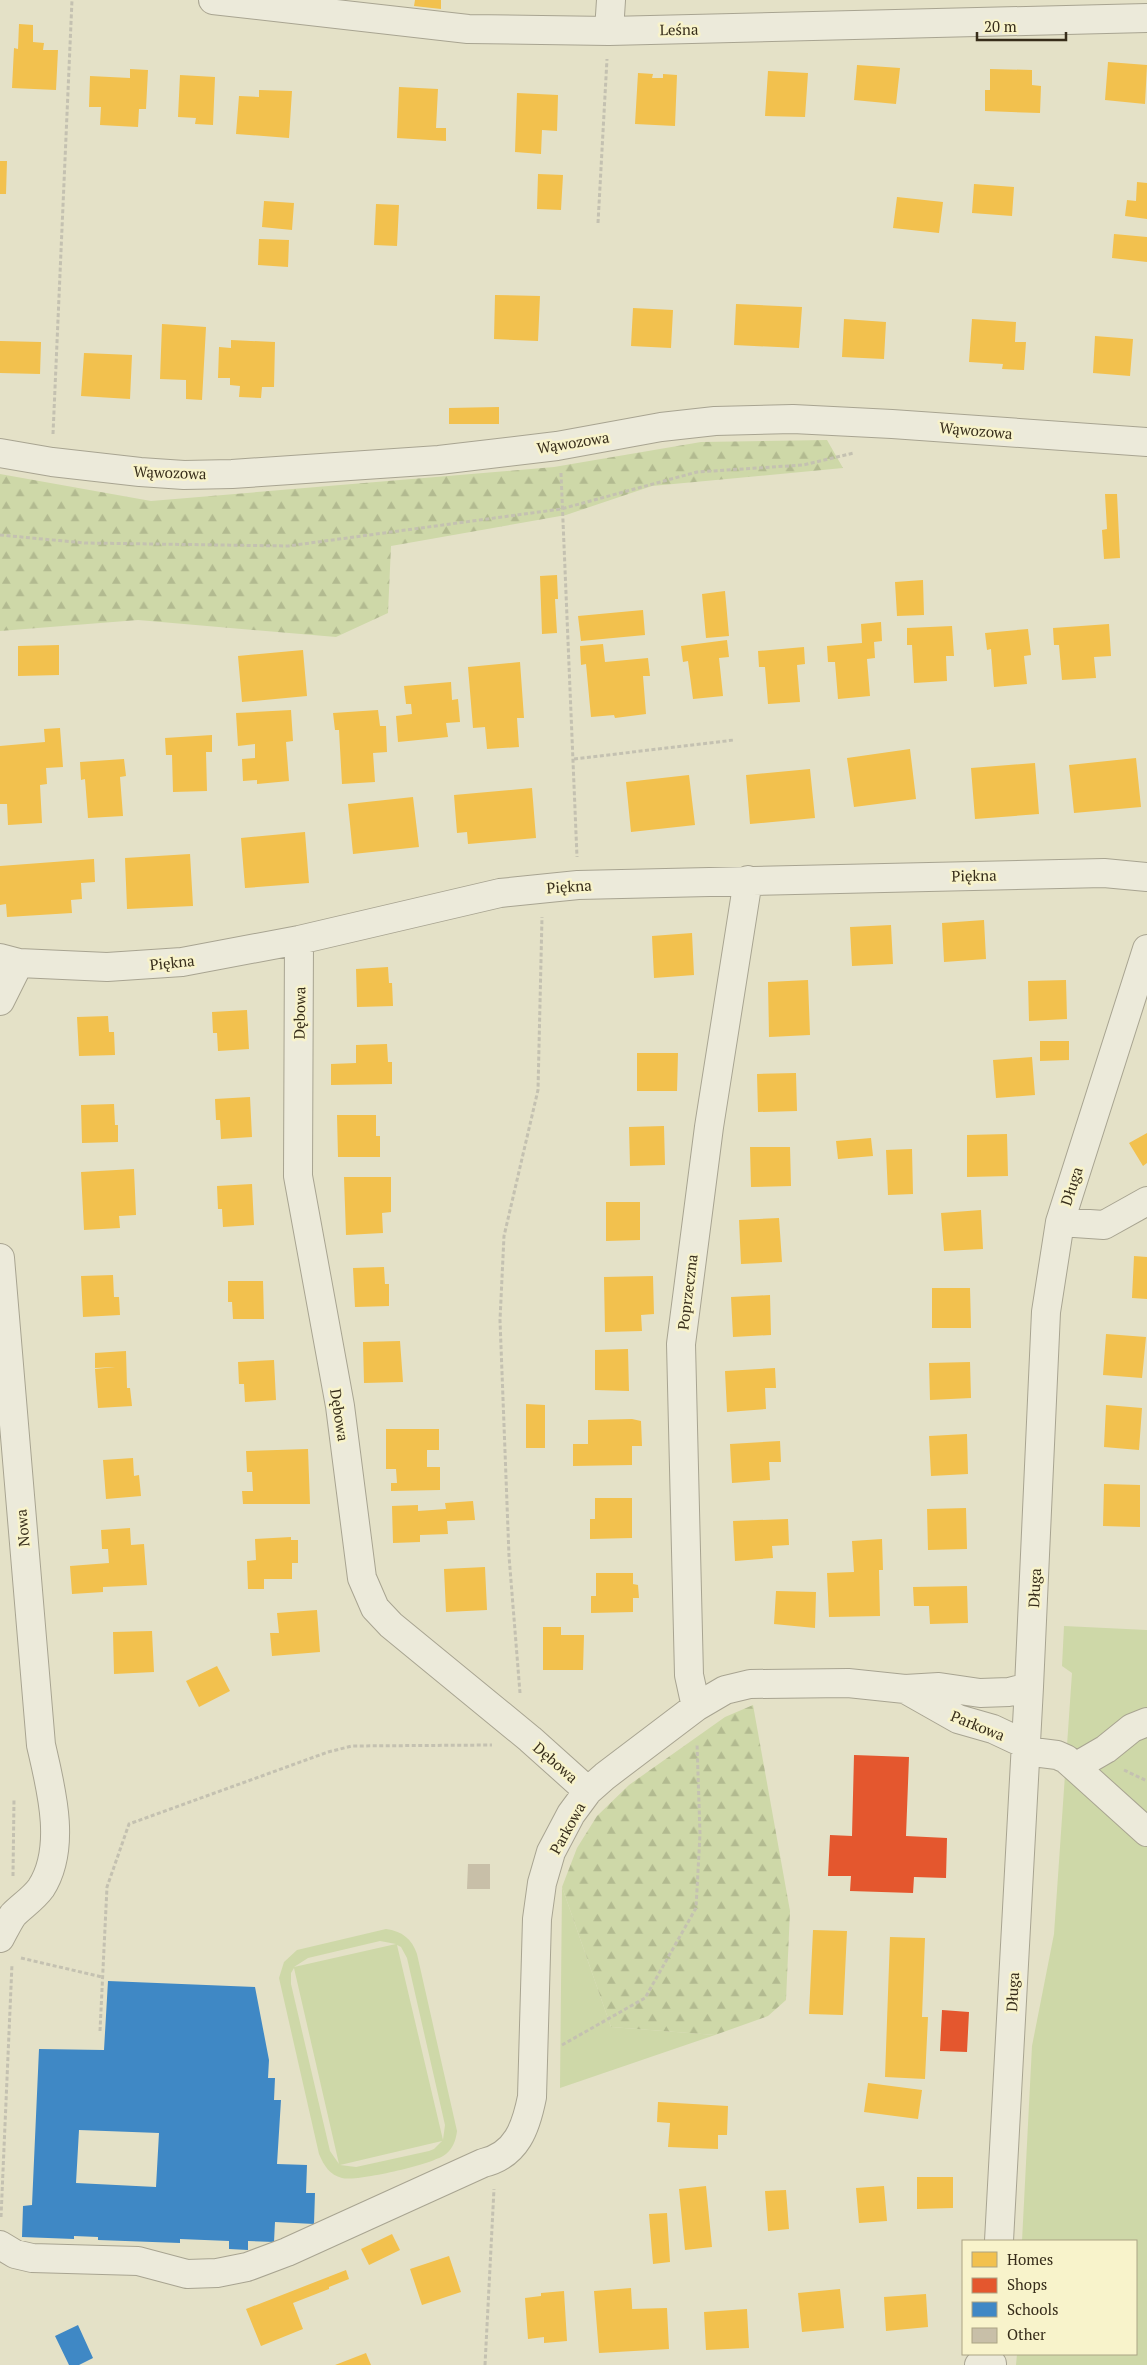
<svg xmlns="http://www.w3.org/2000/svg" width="1147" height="2365" font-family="'PT Serif',serif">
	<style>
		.grass { fill: #ced8a8; fill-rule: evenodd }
		.forest { fill: url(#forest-firs) }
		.homes { fill: #f2c14e }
		.shops { fill: #e4572e }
		.schools { fill: #3f88c5; fill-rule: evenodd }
		.building { fill: #c8bfa8 }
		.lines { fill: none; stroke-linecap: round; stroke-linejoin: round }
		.minor-casing { stroke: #a8a491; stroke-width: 30 }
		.path { stroke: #c4c1b1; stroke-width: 3; stroke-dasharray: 4 2.5; stroke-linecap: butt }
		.minor { stroke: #eceada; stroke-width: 28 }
		.labels { text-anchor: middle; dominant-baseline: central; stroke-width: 5; stroke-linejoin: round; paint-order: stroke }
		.street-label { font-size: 15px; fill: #372d1a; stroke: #f8f3cb }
	</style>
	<defs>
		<pattern id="forest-firs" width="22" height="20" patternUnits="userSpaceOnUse" patternTransform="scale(1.25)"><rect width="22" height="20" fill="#ced8a8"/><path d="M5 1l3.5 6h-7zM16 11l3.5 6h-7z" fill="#b2ba90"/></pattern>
	</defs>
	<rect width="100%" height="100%" fill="#e4e1c7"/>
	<path class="grass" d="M 1064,1626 L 1147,1630 L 1147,2365 L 1016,2365 L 1017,2354 L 1136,2354 L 1136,2241 L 1022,2241 L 1032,2046 L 1054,1934 L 1072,1673 L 1062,1666 Z
		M 562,1887 L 611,2027 L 715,2035 L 560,2088 Z
		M 386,1929 C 402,1931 412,1939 417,1954 L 457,2131 C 456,2140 453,2148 446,2154 C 435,2164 356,2182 342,2178 C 330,2175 324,2166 319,2154 L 279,1978 L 284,1962 L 297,1950 ZM 380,1941 L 396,1944 L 294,1967 L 308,1958 ZM 397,1945 L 401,1947 L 407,1958 L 445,2125 L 443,2140 ZM 294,1968 L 339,2164 L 330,2151 L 291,1984 L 291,1973 ZM 442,2141 L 434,2149 L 429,2151 L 356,2167 L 340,2165 Z"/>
	<path class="forest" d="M 827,440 L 843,468 L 652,486 L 566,515 L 391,546 L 388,613 L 336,637 L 138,620 L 0,631 L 0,474 L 151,501 L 554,467 L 701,442 Z
		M 753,1705 L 790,1911 L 786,2000 L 768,2016 L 715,2035 L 611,2027 L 562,1887 L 577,1848 L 597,1816 L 629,1785 L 725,1717 Z"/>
	<path class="homes" d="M 415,0 L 441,0 L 441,9 L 414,6 Z
		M 19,24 L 33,25 L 33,42 L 44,43 L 43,50 L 58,50 L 56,90 L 12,88 L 14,48 L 18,49 Z
		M 1108,62 L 1147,65 L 1145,104 L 1105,100 Z
		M 857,65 L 900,68 L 896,104 L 854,100 Z
		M 130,69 L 148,70 L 146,109 L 139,109 L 138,127 L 100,125 L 101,107 L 89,107 L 90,76 L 130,78 Z
		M 990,69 L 1032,70 L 1032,85 L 1041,86 L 1040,113 L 985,111 L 985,90 L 990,90 Z
		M 768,71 L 808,73 L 805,117 L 765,116 Z
		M 638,73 L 653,74 L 652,78 L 663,78 L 663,74 L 677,75 L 675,126 L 635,124 Z
		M 180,75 L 215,77 L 213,125 L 195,124 L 196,118 L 178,117 Z
		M 399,87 L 438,89 L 436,128 L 446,128 L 446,141 L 397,138 Z
		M 259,90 L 292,91 L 289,138 L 236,134 L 239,96 L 259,97 Z
		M 517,93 L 558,95 L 557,131 L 542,130 L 541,154 L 515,152 Z
		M 0,161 L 7,161 L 6,194 L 0,194 Z
		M 538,174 L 563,175 L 561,210 L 537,209 Z
		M 1137,182 L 1147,183 L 1147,219 L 1125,216 L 1127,200 L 1136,201 Z
		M 974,184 L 1014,187 L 1012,216 L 972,213 Z
		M 897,197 L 943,202 L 939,233 L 893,228 Z
		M 264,201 L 294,203 L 292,230 L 262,227 Z
		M 376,204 L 399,205 L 397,246 L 374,245 Z
		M 1114,234 L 1147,237 L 1147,262 L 1112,258 Z
		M 259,239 L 289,240 L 288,267 L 258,265 Z
		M 495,295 L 540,296 L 538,341 L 494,339 Z
		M 736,304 L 802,307 L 799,348 L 734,345 Z
		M 633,308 L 673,310 L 671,348 L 631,346 Z
		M 844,319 L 886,322 L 884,359 L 842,357 Z
		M 972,319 L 1016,322 L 1015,342 L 1026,342 L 1024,370 L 1002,369 L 1003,364 L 969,362 Z
		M 162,324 L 206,327 L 202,400 L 186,399 L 186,380 L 160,379 Z
		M 1095,336 L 1133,339 L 1130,376 L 1093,373 Z
		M 231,340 L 275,342 L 274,387 L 262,387 L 261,398 L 239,397 L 240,386 L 230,385 L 230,378 L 218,378 L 219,347 L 231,348 Z
		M 0,341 L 41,342 L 40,374 L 0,373 Z
		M 84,353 L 132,355 L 130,399 L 81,396 Z
		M 499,407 L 499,424 L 449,424 L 449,408 Z
		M 1105,494 L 1117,494 L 1120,558 L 1104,559 L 1102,530 L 1107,529 Z
		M 557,575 L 558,599 L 555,599 L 557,633 L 542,634 L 540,576 Z
		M 923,580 L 924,615 L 897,616 L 895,582 Z
		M 725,591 L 729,636 L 706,638 L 702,594 Z
		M 643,610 L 645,635 L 581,641 L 578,616 Z
		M 881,622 L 882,641 L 874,642 L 875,658 L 867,659 L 870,696 L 838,699 L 835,662 L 828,662 L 827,646 L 862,643 L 861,624 Z
		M 1109,624 L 1111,656 L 1094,657 L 1096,678 L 1062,680 L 1059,645 L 1054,645 L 1053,628 Z
		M 952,626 L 954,656 L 946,656 L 947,681 L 914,683 L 912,645 L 907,645 L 907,628 Z
		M 1028,629 L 1031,655 L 1024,656 L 1027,684 L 994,687 L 991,649 L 987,650 L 985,633 Z
		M 727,640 L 729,657 L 719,658 L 723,696 L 693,699 L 688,661 L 683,662 L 681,646 Z
		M 603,644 L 605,662 L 648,658 L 650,676 L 643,676 L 646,714 L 615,718 L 614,715 L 591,717 L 586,664 L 581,665 L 580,646 Z
		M 59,645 L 59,675 L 18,676 L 18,646 Z
		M 804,647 L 805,664 L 797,665 L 800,702 L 768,704 L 765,667 L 759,667 L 758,651 Z
		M 303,650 L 307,696 L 242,702 L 238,656 Z
		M 520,662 L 524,718 L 517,718 L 519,747 L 487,749 L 485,727 L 473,728 L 468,667 Z
		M 451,682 L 452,700 L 458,699 L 460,722 L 446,723 L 448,737 L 398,742 L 396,716 L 412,714 L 411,704 L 406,704 L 404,686 Z
		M 291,710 L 293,741 L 286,742 L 289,781 L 257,784 L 257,780 L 243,781 L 242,759 L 255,758 L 255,744 L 238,746 L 236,713 Z
		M 378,710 L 380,726 L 386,726 L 387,752 L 373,753 L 375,782 L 342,784 L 339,730 L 335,730 L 333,713 Z
		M 60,728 L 63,767 L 46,768 L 47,784 L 40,785 L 42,823 L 8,825 L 7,804 L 0,804 L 0,746 L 45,742 L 44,729 Z
		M 212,735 L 212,752 L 206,752 L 207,791 L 173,792 L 172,755 L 166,755 L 165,738 Z
		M 910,749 L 916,799 L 854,807 L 847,758 Z
		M 1136,758 L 1141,807 L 1074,813 L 1069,765 Z
		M 124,759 L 126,776 L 120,777 L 123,816 L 88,818 L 85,779 L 81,780 L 80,762 Z
		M 1035,763 L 1039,814 L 975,819 L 971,768 Z
		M 810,769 L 815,818 L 750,824 L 746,775 Z
		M 689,775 L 695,825 L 631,832 L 626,782 Z
		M 532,788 L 536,838 L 468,844 L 467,832 L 457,833 L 454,795 Z
		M 413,797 L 419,847 L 353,854 L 348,804 Z
		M 305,832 L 309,883 L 245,888 L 241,838 Z
		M 190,854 L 193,906 L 127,909 L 125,858 Z
		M 94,859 L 95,882 L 81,883 L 82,899 L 71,900 L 72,913 L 7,917 L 6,904 L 0,905 L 0,866 Z
		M 984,920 L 986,959 L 944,962 L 942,923 Z
		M 891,925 L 893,964 L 852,966 L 850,927 Z
		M 692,933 L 694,975 L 654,978 L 652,936 Z
		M 388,967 L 389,983 L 392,983 L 393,1006 L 357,1007 L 356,969 Z
		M 808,980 L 810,1035 L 769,1037 L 768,982 Z
		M 1066,980 L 1067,1019 L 1029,1021 L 1028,981 Z
		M 247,1010 L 249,1049 L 218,1051 L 217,1033 L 213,1033 L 212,1012 Z
		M 108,1016 L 109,1032 L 114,1032 L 115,1055 L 79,1056 L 77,1017 Z
		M 1040,1041 L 1069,1041 L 1069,1060 L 1040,1061 Z
		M 387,1044 L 388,1062 L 392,1062 L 392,1084 L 331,1085 L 331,1064 L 356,1063 L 356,1045 Z
		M 637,1053 L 678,1053 L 677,1091 L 637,1091 Z
		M 1032,1057 L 1035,1095 L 996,1098 L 993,1060 Z
		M 796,1073 L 797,1111 L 758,1112 L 757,1074 Z
		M 250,1097 L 252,1137 L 221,1139 L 220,1120 L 216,1120 L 215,1099 Z
		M 114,1104 L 115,1125 L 118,1125 L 118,1142 L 82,1143 L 81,1105 Z
		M 337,1115 L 376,1115 L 376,1136 L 380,1136 L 380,1157 L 338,1157 Z
		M 664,1126 L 665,1165 L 630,1166 L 629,1127 Z
		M 1147,1133 L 1147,1163 L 1143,1166 L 1129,1143 Z
		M 1007,1134 L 1008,1176 L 967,1177 L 967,1135 Z
		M 871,1138 L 873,1156 L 838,1159 L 836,1141 Z
		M 750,1147 L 790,1147 L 791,1186 L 751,1187 Z
		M 912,1149 L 913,1194 L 888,1195 L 886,1150 Z
		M 134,1169 L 136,1215 L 119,1216 L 120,1228 L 84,1230 L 81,1172 Z
		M 344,1177 L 391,1177 L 391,1212 L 382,1213 L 383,1233 L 346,1235 Z
		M 252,1184 L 254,1225 L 223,1227 L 222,1209 L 218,1209 L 217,1186 Z
		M 606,1202 L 640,1202 L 640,1240 L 606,1241 Z
		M 981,1210 L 983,1249 L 944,1251 L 941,1213 Z
		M 779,1218 L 782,1262 L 741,1264 L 739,1220 Z
		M 1134,1256 L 1147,1257 L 1147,1299 L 1132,1298 Z
		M 384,1267 L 385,1284 L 389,1284 L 389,1306 L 355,1307 L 353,1268 Z
		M 113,1275 L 114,1297 L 119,1297 L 120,1315 L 83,1317 L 81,1276 Z
		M 653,1276 L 654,1314 L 641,1315 L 642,1331 L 605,1332 L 604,1277 Z
		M 228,1281 L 263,1281 L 264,1319 L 233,1319 L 232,1302 L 228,1302 Z
		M 932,1288 L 970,1288 L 971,1328 L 932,1328 Z
		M 770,1295 L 771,1335 L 733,1337 L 731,1297 Z
		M 1106,1334 L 1146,1337 L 1142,1378 L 1103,1375 Z
		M 400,1341 L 403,1382 L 364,1383 L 363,1342 Z
		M 628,1349 L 629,1391 L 595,1390 L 595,1350 Z
		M 126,1351 L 127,1388 L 130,1388 L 132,1406 L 98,1408 L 95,1369 L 115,1367 L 95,1368 L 95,1353 Z
		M 274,1360 L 276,1400 L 245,1402 L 244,1384 L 239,1384 L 238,1362 Z
		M 970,1362 L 971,1398 L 930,1400 L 929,1363 Z
		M 775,1368 L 776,1388 L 765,1388 L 766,1409 L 727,1412 L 725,1371 Z
		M 526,1404 L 545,1405 L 545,1448 L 526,1448 Z
		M 1106,1405 L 1142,1408 L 1139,1450 L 1104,1447 Z
		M 632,1419 L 641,1421 L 642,1446 L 632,1446 L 632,1465 L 573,1466 L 573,1444 L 588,1444 L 588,1420 Z
		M 386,1429 L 439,1429 L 439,1450 L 427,1450 L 427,1467 L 440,1467 L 440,1490 L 391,1491 L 391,1483 L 397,1483 L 396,1469 L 386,1469 Z
		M 967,1434 L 968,1474 L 931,1476 L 929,1436 Z
		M 780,1441 L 781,1462 L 769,1462 L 770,1480 L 732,1483 L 730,1444 Z
		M 308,1449 L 310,1504 L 243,1504 L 242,1491 L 253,1491 L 252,1472 L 247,1472 L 246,1451 Z
		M 133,1458 L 134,1476 L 139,1475 L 141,1496 L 106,1499 L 103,1460 Z
		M 1104,1484 L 1140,1485 L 1140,1527 L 1103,1526 Z
		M 595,1498 L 632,1498 L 632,1538 L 590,1539 L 590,1519 L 595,1519 Z
		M 473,1501 L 475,1520 L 447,1521 L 448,1534 L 420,1535 L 420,1542 L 393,1543 L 392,1506 L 418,1505 L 418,1511 L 446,1509 L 445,1503 Z
		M 966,1508 L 967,1549 L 928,1550 L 927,1509 Z
		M 788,1519 L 789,1545 L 772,1546 L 773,1558 L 735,1561 L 733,1521 Z
		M 130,1528 L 131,1545 L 144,1544 L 147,1585 L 103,1587 L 103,1592 L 72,1594 L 70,1566 L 109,1563 L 108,1549 L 102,1549 L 101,1530 Z
		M 291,1537 L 291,1540 L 298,1540 L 298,1563 L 292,1563 L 292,1579 L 264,1579 L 264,1589 L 248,1589 L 247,1561 L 256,1560 L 255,1539 Z
		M 882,1539 L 883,1570 L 879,1570 L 880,1616 L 829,1617 L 827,1573 L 854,1572 L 852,1541 Z
		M 485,1567 L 487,1610 L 446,1612 L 444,1569 Z
		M 596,1573 L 633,1573 L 633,1584 L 638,1585 L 639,1598 L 633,1598 L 633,1612 L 591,1613 L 591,1596 L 596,1596 Z
		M 967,1586 L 968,1623 L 930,1624 L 929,1606 L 914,1606 L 913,1587 Z
		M 776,1591 L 816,1592 L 815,1628 L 774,1624 Z
		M 317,1610 L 320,1652 L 272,1656 L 270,1633 L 279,1633 L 277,1613 Z
		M 543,1627 L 561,1627 L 561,1635 L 584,1635 L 583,1670 L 543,1670 Z
		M 152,1631 L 154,1672 L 114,1674 L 113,1632 Z
		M 217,1666 L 230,1691 L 199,1707 L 186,1681 Z
		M 813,1930 L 847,1931 L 843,2015 L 809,2014 Z
		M 890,1937 L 925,1938 L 922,2017 L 928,2017 L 925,2079 L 885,2077 Z
		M 868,2083 L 922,2090 L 918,2119 L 864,2112 Z
		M 658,2102 L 728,2106 L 727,2135 L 718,2135 L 718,2149 L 668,2147 L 670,2123 L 657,2122 Z
		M 917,2177 L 953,2177 L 953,2208 L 917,2209 Z
		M 706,2186 L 712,2247 L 685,2250 L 679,2189 Z
		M 884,2186 L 887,2221 L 859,2223 L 856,2188 Z
		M 786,2190 L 789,2229 L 768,2231 L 765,2191 Z
		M 667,2213 L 670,2262 L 653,2264 L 649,2214 Z
		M 392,2234 L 400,2250 L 369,2265 L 361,2249 Z
		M 449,2256 L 461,2292 L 422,2305 L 410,2269 Z
		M 346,2270 L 349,2279 L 329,2287 L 329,2289 L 293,2303 L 303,2329 L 261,2346 L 246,2309 Z
		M 631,2288 L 633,2323 L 632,2309 L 667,2308 L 669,2349 L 599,2353 L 594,2291 Z
		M 840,2289 L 844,2328 L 802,2332 L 798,2293 Z
		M 564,2291 L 567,2341 L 544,2343 L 544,2337 L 528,2339 L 525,2298 L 541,2296 L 541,2293 Z
		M 926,2294 L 928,2327 L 886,2331 L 884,2297 Z
		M 747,2309 L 749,2348 L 706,2350 L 704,2312 Z
		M 366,2353 L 371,2365 L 335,2365 Z"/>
	<path class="shops" d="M 854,1755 L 909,1757 L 906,1836 L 947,1838 L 946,1878 L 914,1877 L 913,1893 L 850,1891 L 851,1876 L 828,1876 L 830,1835 L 852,1836 Z
		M 942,2010 L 969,2012 L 967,2052 L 940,2051 Z"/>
	<path class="schools" d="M 108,1981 L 255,1987 L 269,2060 L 268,2078 L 275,2078 L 274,2100 L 281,2100 L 277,2164 L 307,2165 L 306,2193 L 315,2193 L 314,2224 L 275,2222 L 274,2242 L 248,2241 L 248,2250 L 229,2249 L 229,2241 L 180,2239 L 180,2243 L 98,2240 L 98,2237 L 74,2236 L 74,2239 L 22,2237 L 23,2206 L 32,2205 L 39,2049 L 104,2050 ZM 79,2130 L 159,2133 L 156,2187 L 76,2183 Z
		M 78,2325 L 93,2358 L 79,2365 L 69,2365 L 55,2336 Z"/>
	<path class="building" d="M 468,1864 L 490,1864 L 490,1889 L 467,1889 Z"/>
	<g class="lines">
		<g class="minor-casing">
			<path id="minor" d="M 213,0 L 468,29 L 609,31 L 1147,18
				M 609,31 L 611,0
				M 0,453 L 52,462 L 140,472 L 184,475 L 232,474 L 439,460 L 557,446 L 661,427 L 715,421 L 793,419 L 892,424 L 1147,442
				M 299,940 L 298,1176 L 340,1406 L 362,1578 L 375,1608 L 391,1625 L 530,1739 L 588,1791
				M 0,958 L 19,963 L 107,967 L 182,962 L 299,940 L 500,893 L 578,885 L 1104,873 L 1147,877
				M 0,1001 L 19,963
				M 1060,1222 L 1104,1225 L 1147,1201
				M 0,1258 L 41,1745 C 51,1788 67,1848 41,1888 C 34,1898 22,1906 13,1915 C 8,1922 4,1931 0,1938
				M 905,1689 L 958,1719 L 993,1729 L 1025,1744
				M 696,1707 L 689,1675 L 681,1344 L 709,1127 L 748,880
				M 1025,1751 L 1057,1755 L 1066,1759 L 1147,1832
				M 1075,1767 L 1106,1749 L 1132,1728 L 1147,1722
				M 999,2241 L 1029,1687 L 1046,1312 L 1060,1222 L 1147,949
				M 0,2245 L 15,2254 L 32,2258 L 138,2261 L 187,2274 L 217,2273 L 247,2267 L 287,2252 L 483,2163 C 517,2155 526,2127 532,2097 L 537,1919 L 542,1883 L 551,1852 L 571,1814 L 588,1791 L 605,1776 L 696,1707 L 725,1690 L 750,1684 L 848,1683 L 905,1689 L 939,1687 L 980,1693 L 1009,1692 L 1029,1687
				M 979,2365 L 992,2364"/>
		</g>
		<path class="path" d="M 598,223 L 607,59
			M 53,434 L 72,0
			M 561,473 L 577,857
			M 0,535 L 85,543 L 288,546 L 561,509 L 697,472 L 803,465 L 854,453
			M 574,759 L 734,740
			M 520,1693 L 509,1556 L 500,1320 L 504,1236 L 538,1090 L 542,917
			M 1124,1770 L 1147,1781
			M 13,1876 L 14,1799
			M 21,1958 L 102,1977
			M 100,2031 L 107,1887 L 129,1824 L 328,1752 L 352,1746 L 492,1745
			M 562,2045 L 645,1998 L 696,1908 L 700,1834 L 697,1743
			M 1,2217 L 12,1964
			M 485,2365 L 494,2189"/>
		<use href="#minor" class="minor"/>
	</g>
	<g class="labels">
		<g class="street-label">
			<text transform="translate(679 29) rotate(-1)">Leśna</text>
			<text transform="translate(976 430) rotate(5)">Wąwozowa</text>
			<text transform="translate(573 442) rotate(-9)">Wąwozowa</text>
			<text transform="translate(170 472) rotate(2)">Wąwozowa</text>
			<text transform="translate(974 875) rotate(-1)">Piękna</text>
			<text transform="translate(569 886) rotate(-4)">Piękna</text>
			<text transform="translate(172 962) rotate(-6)">Piękna</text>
			<text transform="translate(299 1013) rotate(-89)">Dębowa</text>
			<text transform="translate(1071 1186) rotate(-72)">Długa</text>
			<text transform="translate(687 1292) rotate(-83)">Poprzeczna</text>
			<text transform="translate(340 1415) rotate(81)">Dębowa</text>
			<text transform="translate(22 1528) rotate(-95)">Nowa</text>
			<text transform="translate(1034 1588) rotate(-87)">Długa</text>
			<text transform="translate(978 1725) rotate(22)">Parkowa</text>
			<text transform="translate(556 1762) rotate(41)">Dębowa</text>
			<text transform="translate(567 1828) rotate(-61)">Parkowa</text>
			<text transform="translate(1012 1992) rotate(-87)">Długa</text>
		</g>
	</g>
	<rect x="962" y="2240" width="175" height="115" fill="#f8f3cb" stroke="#aba484"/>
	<rect x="972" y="2252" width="25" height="15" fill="#f2c14e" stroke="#aba484"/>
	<text x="1007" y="2265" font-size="15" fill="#372d1a">Homes</text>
	<rect x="972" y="2278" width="25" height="15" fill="#e4572e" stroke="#aba484"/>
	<text x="1007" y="2290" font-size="15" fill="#372d1a">Shops</text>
	<rect x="972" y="2302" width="25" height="15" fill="#3f88c5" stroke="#aba484"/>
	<text x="1007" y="2315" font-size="15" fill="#372d1a">Schools</text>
	<rect x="972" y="2328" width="25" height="15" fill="#c8bfa8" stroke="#aba484"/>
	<text x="1007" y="2340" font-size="15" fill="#372d1a">Other</text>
	<path d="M977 32v8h89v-8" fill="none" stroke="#372d1a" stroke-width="2.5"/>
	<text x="984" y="32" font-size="15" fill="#372d1a" stroke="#f8f3cb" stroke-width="4" paint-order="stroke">20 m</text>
</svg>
